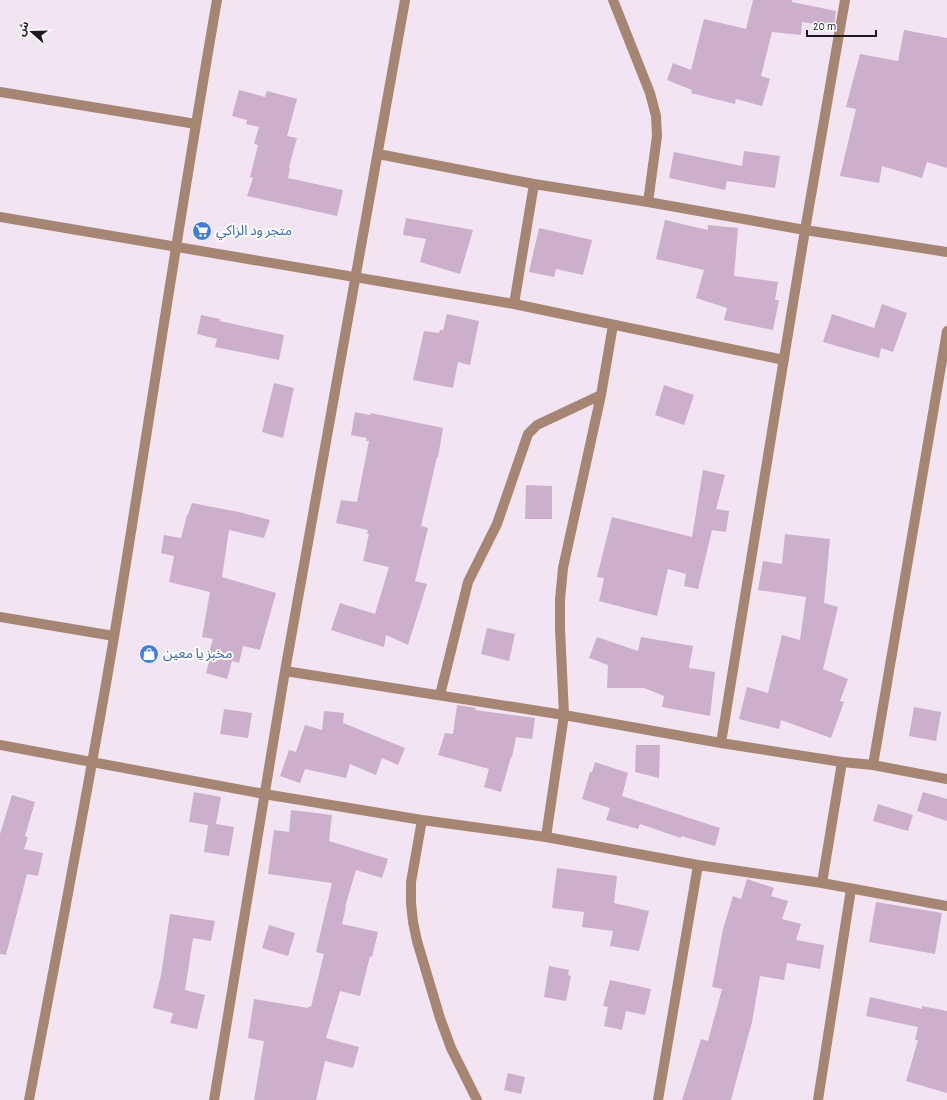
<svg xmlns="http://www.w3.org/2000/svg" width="947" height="1100" font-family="'Alegreya Sans','Noto Sans Arabic',sans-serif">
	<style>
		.building { fill: #ccafca }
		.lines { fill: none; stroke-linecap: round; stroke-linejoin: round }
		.minor { stroke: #a78573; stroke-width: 10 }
		.labels { text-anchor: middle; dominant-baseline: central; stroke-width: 4; stroke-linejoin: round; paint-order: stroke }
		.shop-label { font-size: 14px; fill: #366cbe; stroke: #fff; text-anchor: start }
	</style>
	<rect width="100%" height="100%" fill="#f2e4f2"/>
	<path class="building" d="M 753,0 L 792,0 L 792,2 L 836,11 L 834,27 L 802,22 L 801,35 L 772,32 L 761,76 L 770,79 L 762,106 L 736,99 L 735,104 L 691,93 L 692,90 L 667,80 L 673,63 L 691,70 L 704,19 L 746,29 Z
		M 904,30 L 947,38 L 947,168 L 927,162 L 922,178 L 882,166 L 879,183 L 840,176 L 856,109 L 846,107 L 860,54 L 898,61 Z
		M 239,90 L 265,97 L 267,91 L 297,99 L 287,136 L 297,138 L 289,167 L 290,168 L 288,178 L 343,190 L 337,216 L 247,196 L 253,178 L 250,177 L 258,145 L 254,144 L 259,127 L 246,124 L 247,120 L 232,116 Z
		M 744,151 L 780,156 L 775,188 L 727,181 L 725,190 L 669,178 L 674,152 L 742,166 Z
		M 406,218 L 473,230 L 460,274 L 420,262 L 426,239 L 403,235 Z
		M 665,220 L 708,230 L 708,225 L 738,228 L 734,276 L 778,282 L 775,300 L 779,300 L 773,330 L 724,320 L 727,308 L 696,298 L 704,270 L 656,259 Z
		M 539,228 L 592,240 L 583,275 L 556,269 L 554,277 L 529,272 Z
		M 882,304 L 907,313 L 893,352 L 881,348 L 879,358 L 823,342 L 832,314 L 874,328 Z
		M 447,314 L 479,321 L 470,365 L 458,362 L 453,388 L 413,380 L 424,331 L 439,333 L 440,330 L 443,330 Z
		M 201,315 L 220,319 L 220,321 L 284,335 L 279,360 L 215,347 L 217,339 L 197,334 Z
		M 274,383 L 294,388 L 283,438 L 262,432 Z
		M 664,385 L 694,395 L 684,425 L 655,415 Z
		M 355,412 L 370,415 L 371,413 L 443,428 L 438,457 L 437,457 L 421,526 L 428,528 L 415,581 L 427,584 L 408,645 L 386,635 L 384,647 L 331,630 L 340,603 L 375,614 L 389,567 L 363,561 L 369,534 L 367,534 L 368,530 L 336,523 L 341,500 L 357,502 L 369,441 L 366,441 L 367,438 L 351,435 Z
		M 703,470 L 725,475 L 716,509 L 729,511 L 726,532 L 712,530 L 698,589 L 684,586 L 686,574 L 668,569 L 657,616 L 599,601 L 604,578 L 597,577 L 612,517 L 692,537 Z
		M 526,485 L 552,486 L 552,519 L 525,519 Z
		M 192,503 L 239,512 L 270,520 L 264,538 L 229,530 L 222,577 L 276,593 L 260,650 L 243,646 L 239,663 L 232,661 L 227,679 L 206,673 L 211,655 L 208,655 L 213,639 L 202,637 L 210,592 L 169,582 L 174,556 L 161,553 L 164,535 L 181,538 L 187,515 L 188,515 Z
		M 785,534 L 830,539 L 824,603 L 838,607 L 823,669 L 848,679 L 840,701 L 844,702 L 831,738 L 781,720 L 779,729 L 739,719 L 747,687 L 768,693 L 782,635 L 800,640 L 806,597 L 758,590 L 763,561 L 782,564 Z
		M 487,628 L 515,634 L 509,661 L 481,654 Z
		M 597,637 L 638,651 L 641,637 L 693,646 L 689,668 L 715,672 L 710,716 L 662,707 L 664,696 L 644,688 L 607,688 L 608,665 L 589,658 Z
		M 457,705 L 476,708 L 475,710 L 535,718 L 532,739 L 516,737 L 512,757 L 511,757 L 501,792 L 484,787 L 489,769 L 438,755 L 445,733 L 453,734 Z
		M 914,707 L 941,712 L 936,741 L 909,736 Z
		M 224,709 L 252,713 L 248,738 L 220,734 Z
		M 324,711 L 344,713 L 343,723 L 405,748 L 398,765 L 382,758 L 376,775 L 350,764 L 346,778 L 305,769 L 300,783 L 280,776 L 289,750 L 296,752 L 305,725 L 322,730 Z
		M 636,745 L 660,745 L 659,778 L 635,772 Z
		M 595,762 L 628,773 L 622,796 L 720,828 L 715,846 L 681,836 L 681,838 L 640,824 L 638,829 L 606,820 L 610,808 L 582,799 L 590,772 L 592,772 Z
		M 194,792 L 221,797 L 216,824 L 234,827 L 229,856 L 204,852 L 208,825 L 189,822 Z
		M 923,792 L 947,799 L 947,821 L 917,811 Z
		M 12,795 L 35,802 L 25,836 L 28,837 L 24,849 L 43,853 L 38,876 L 27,874 L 6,955 L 0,954 L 0,834 Z
		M 878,804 L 913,815 L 908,831 L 873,821 Z
		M 291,810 L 332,815 L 329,841 L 388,859 L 382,878 L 356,870 L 345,907 L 346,907 L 342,924 L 378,932 L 372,957 L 370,956 L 360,996 L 340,991 L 326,1038 L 359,1047 L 353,1068 L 325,1061 L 316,1100 L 254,1100 L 264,1041 L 248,1038 L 254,999 L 308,1008 L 309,1006 L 311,1007 L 324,954 L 316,952 L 332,883 L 268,874 L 274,830 L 289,832 Z
		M 557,868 L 617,876 L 614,903 L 649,911 L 639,951 L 610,946 L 613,931 L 582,927 L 584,912 L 552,908 Z
		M 747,879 L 774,888 L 771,896 L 788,901 L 782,919 L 801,924 L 796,940 L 824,945 L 820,969 L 787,963 L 784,980 L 760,976 L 752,1022 L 731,1100 L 682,1100 L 701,1039 L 708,1041 L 722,989 L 712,987 L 723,929 L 733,896 L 741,899 Z
		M 876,902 L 942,913 L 935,954 L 869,942 Z
		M 170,914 L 215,921 L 211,941 L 193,938 L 185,990 L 205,995 L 197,1029 L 170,1023 L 173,1013 L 153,1008 L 161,975 Z
		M 269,925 L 295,933 L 288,956 L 262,948 Z
		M 549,966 L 569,970 L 568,975 L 571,976 L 566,1001 L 544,997 Z
		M 610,980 L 651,989 L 645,1015 L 626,1011 L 622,1030 L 604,1026 L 608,1007 L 603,1006 Z
		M 870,997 L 922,1009 L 922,1006 L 947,1011 L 947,1093 L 906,1081 L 918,1040 L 915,1040 L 918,1027 L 866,1016 Z
		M 508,1073 L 525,1077 L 521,1094 L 504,1090 Z"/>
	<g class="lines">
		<path class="minor" d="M 613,0 L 650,93 L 656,116 L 657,136 L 648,202
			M 0,92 L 196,124
			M 378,154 L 534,184 L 648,202 L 805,230 L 947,252
			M 0,217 L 514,304 L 784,360
			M 514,304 L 534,184
			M 0,617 L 114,636
			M 285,671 L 564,715 L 721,743 L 842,762 L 873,765 L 947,779
			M 440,695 L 468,582 L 497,524 L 528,434 L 537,425 L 601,395
			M 721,743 L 805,230 L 845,0
			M 0,745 L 264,794 L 422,820 L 546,837 L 698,865 L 822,883 L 947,906
			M 873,765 L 947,331
			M 422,820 L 411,882 L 411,903 L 413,922 L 417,941 L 440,1018 L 451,1048 L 477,1100
			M 546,837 L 564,715 L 560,628 L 560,600 L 563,568 L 601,395 L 613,325
			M 822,883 L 842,762
			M 29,1100 C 58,946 88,792 114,637 C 149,424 180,212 217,0
			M 214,1100 L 285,671 L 405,0
			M 658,1100 L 698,865
			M 818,1100 L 851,889"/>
	</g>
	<defs>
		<g id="supermarket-disc" transform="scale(1)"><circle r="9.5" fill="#3f7fe0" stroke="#fff"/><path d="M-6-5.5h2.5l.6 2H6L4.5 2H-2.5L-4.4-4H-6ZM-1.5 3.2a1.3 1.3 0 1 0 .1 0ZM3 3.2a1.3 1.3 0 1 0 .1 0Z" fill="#fff"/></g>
		<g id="shop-disc" transform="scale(1)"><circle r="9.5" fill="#3f7fe0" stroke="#fff"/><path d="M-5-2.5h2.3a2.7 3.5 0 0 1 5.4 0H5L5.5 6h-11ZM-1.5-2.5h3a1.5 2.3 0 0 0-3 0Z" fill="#fff"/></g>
	</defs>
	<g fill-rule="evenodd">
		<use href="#supermarket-disc" x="202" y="231"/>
		<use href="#shop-disc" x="149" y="654"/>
	</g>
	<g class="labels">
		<g class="shop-label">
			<text x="216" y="231">متجر ود الزاكي</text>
			<text x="163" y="654">مخبز يا معين</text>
		</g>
	</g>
	<g transform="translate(32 32) rotate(290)" stroke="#ffffff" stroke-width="3" paint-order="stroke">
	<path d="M0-3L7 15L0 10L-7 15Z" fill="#1e191d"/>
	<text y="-6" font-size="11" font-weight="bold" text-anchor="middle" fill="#1e191d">ش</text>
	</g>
	<path d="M807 30v6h69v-6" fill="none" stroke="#1e191d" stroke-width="2"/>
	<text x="813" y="30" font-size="12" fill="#1e191d" stroke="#ffffff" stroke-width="3" paint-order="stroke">20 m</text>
</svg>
